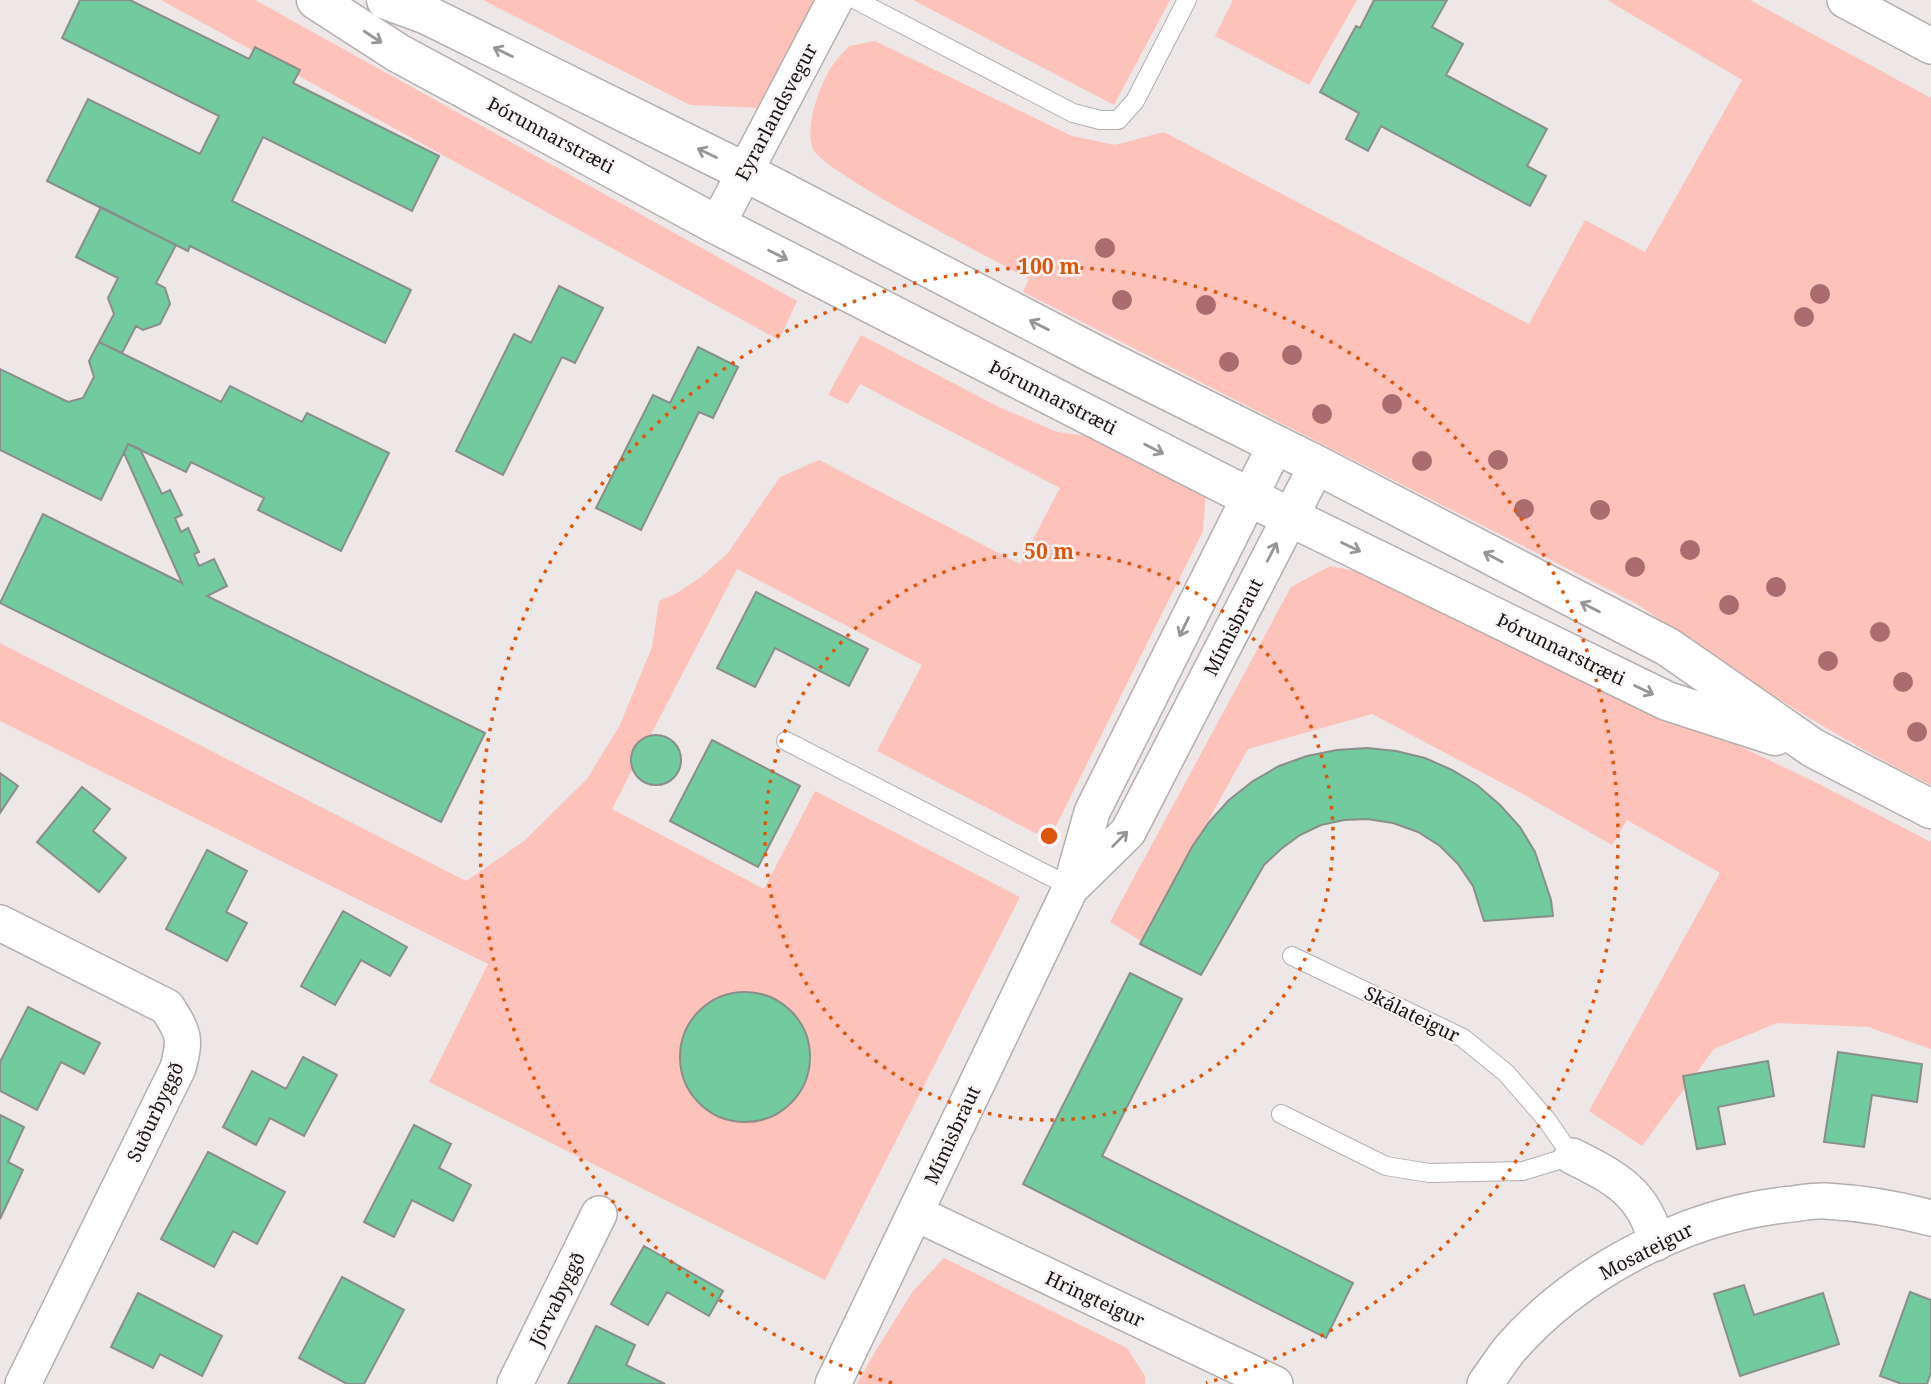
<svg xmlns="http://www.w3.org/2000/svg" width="1931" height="1384" font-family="'Noto Serif',serif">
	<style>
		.green { fill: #fdc2ba }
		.building { fill: #71cb9f; stroke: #8a8e8b; stroke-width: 2 }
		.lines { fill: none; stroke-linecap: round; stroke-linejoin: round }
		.lane-casing { stroke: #b4aeae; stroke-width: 20 }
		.street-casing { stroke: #b4aeae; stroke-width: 38 }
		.secondary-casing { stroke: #b4aeae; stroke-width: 41 }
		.lane { stroke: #fff; stroke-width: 18 }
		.street { stroke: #fff; stroke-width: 35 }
		.secondary { stroke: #fff; stroke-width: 38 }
		.tree { fill: #aa6c6e }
		.oneway { stroke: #979696 }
		.ring { fill: none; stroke: #de560c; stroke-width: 3.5; stroke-dasharray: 3.5 7 }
		.labels { text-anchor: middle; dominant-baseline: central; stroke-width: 5; stroke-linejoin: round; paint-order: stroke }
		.street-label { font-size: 19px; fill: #171515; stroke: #faf5f4 }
		.centre { fill: #de560c; stroke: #faf5f4; stroke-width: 3.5 }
		.ring-label { font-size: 21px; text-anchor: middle; font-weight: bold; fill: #de560c; stroke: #faf5f4; stroke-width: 5; stroke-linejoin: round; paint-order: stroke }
	</style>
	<rect width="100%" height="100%" fill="#ede7e7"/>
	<path class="green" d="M 161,0 L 255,0 L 797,301 L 779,340 Z
		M 483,0 L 814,0 L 817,2 L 760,108 L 690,105 Z
		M 913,0 L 1170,0 L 1114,105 Z
		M 1233,0 L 1357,0 L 1309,85 L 1215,36 Z
		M 1607,0 L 1750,0 L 1931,98 L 1931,785 C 1829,735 1730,669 1637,604 L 1023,292 L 1029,279 C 996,261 823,172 813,149 C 805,128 817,95 826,76 C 831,65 841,55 849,46 L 875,41 L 1072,136 L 1115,145 L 1164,132 L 1529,324 L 1585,220 L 1645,252 L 1742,80 Z
		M 861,335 L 999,407 L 1057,432 L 1104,438 L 1206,492 L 1203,531 L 1049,840 L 877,751 L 922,665 L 737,569 L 612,809 L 764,889 L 815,791 L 1020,897 L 825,1280 L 429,1082 L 488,964 L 0,721 L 0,643 L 466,881 L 524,841 L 587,779 L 620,725 L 652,647 L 659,601 L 677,593 L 701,577 L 728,553 L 780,477 L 819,460 L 1020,564 L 1060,488 L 860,384 L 848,404 L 828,395 Z
		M 1330,566 L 1388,578 L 1817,783 L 1931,842 L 1931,1049 L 1868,1027 L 1777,1023 L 1714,1049 L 1642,1146 L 1589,1111 L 1720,873 L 1627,820 L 1612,845 L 1521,793 L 1372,714 L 1248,749 L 1141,941 L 1110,922 L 1291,587 Z
		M 944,1258 L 1127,1348 L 1145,1376 L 1145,1384 L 857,1384 L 875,1352 L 913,1291 Z"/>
	<path class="building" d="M 80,0 L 130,0 L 249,59 L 255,47 L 300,70 L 293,83 L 439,156 L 412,211 L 263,137 L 232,201 L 411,290 L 385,343 L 190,246 L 188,251 L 47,181 L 88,99 L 200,154 L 219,116 L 62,38 Z
		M 1374,0 L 1447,0 L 1432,27 L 1463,44 L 1446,75 L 1547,129 L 1527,166 L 1546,176 L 1530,206 L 1381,126 L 1368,151 L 1346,139 L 1359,113 L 1320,92 L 1356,26 L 1360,28 Z
		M 101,207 L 176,245 L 156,283 L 165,288 L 170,304 L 160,324 L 143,330 L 136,326 L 122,353 L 99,342 L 114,314 L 108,298 L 118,278 L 76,257 Z
		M 559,286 L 603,308 L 575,363 L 562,357 L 503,475 L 456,451 L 514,334 L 531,343 Z
		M 99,342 L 221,402 L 230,386 L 302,422 L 307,413 L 389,453 L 341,551 L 258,510 L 264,498 L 191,462 L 186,472 L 128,444 L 101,500 L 0,450 L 0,369 L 68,402 L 83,398 L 94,377 L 89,361 Z
		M 698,347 L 738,367 L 713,418 L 699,412 L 641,530 L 596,508 L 653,395 L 670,403 Z
		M 128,444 L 140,449 L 162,494 L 170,490 L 182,515 L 175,518 L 181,532 L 188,528 L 199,552 L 194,554 L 199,566 L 214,559 L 227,586 L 207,596 L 485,733 L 441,822 L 0,603 L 43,514 L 182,583 L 124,453 Z
		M 756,592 L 868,649 L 849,686 L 775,648 L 755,687 L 717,668 Z
		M631 760a25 25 0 1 1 50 0a25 25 0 1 1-50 0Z
		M 712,740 L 800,786 L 758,867 L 670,821 Z
		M 1367,748 L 1396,751 L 1425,758 L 1452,770 L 1477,785 L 1500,805 L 1520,827 L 1535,852 L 1551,900 L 1553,916 L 1484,921 L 1473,886 L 1458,864 L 1440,846 L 1418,832 L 1393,823 L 1367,819 L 1344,820 L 1321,825 L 1300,835 L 1281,849 L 1264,865 L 1201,975 L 1140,944 L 1192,847 L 1209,822 L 1229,800 L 1253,781 L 1279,766 L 1307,756 L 1337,750 Z
		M 0,773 L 18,786 L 0,813 Z
		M 82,787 L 110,809 L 93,831 L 126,858 L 99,892 L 37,842 Z
		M 207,850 L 247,871 L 226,912 L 247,923 L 227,961 L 166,929 Z
		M 343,911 L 407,947 L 390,976 L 361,960 L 335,1005 L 301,986 Z
		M 1130,973 L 1182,999 L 1102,1156 L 1353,1283 L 1326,1338 L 1023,1184 Z
		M680 1057a65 65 0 1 1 130 0a65 65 0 1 1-130 0Z
		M 28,1007 L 100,1043 L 84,1074 L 61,1062 L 37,1110 L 0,1091 L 0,1062 Z
		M 1838,1052 L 1922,1064 L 1917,1102 L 1872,1095 L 1864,1147 L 1824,1142 Z
		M 303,1057 L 337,1075 L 304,1136 L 270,1118 L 256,1145 L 223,1127 L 252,1071 L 286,1089 Z
		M 1768,1061 L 1774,1096 L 1718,1107 L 1725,1144 L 1697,1149 L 1683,1076 Z
		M 0,1115 L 24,1127 L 8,1162 L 23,1170 L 0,1219 Z
		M 414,1125 L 451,1144 L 439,1168 L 471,1185 L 453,1221 L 412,1200 L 394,1237 L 364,1222 Z
		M 208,1152 L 285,1192 L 257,1244 L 233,1231 L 214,1267 L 161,1239 Z
		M 644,1246 L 723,1291 L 709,1316 L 667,1292 L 648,1325 L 611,1304 Z
		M 342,1277 L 404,1310 L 364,1384 L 347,1384 L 299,1358 Z
		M 1744,1285 L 1754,1315 L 1823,1293 L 1839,1344 L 1740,1376 L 1714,1294 Z
		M 1910,1292 L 1931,1300 L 1931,1372 L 1927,1384 L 1902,1384 L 1880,1376 Z
		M 138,1293 L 222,1336 L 202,1376 L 160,1354 L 153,1368 L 111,1347 Z
		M 596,1326 L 635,1345 L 626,1365 L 665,1384 L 568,1384 Z"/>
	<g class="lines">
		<g class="lane-casing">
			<path id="lane" d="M 856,0 L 1073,113 L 1100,120 L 1118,120 L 1135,101 L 1187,0
				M 786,741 L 1071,887
				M 1281,1114 L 1386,1166 L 1429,1173 L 1523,1171 L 1572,1156 L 1546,1119 L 1506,1073 L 1463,1038 L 1292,956"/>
		</g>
		<g class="street-casing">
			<path id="street" d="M 1845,0 L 1931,46
				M 717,225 L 835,0
				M 1074,885 L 1128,832 L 1317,465
				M 0,923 L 167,1007 C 184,1034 186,1037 178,1068 L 23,1384
				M 1572,1156 C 1614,1177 1646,1193 1656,1243
				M 915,1213 L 1275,1384
				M 515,1384 L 599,1214
				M 833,1384 L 1071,887 L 1092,812 L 1276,444
				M 1485,1384 C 1493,1373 1501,1360 1510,1349 C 1576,1273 1683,1217 1783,1205 C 1797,1204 1812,1200 1826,1201 C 1861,1203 1897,1209 1931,1218"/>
		</g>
		<g class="secondary-casing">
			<path id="secondary" d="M 316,0 L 398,53 L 717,225 L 1249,497 L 1667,701 L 1775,736
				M 386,0 L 427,15 L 745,172 L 1100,357 L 1317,465 L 1668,647 L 1813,748 L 1931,809"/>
		</g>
		<use href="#lane" class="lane"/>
		<use href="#street" class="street"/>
		<use href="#secondary" class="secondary"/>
	</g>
	<g class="tree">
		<circle cx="1105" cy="248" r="10"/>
		<circle cx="1820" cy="294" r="10"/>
		<circle cx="1122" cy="300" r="10"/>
		<circle cx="1206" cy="305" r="10"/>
		<circle cx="1804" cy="317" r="10"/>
		<circle cx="1292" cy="355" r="10"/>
		<circle cx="1229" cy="362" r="10"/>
		<circle cx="1392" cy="404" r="10"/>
		<circle cx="1322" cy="414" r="10"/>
		<circle cx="1498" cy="460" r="10"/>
		<circle cx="1422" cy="461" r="10"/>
		<circle cx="1524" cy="509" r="10"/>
		<circle cx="1600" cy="510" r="10"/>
		<circle cx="1690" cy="550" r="10"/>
		<circle cx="1635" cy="567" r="10"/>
		<circle cx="1776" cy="587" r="10"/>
		<circle cx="1729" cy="605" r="10"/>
		<circle cx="1880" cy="632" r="10"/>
		<circle cx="1828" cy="661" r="10"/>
		<circle cx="1903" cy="682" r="10"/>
		<circle cx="1917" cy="732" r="10"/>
	</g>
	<defs><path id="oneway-shaft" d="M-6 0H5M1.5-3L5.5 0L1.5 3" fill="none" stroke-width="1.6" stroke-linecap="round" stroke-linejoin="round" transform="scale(1.75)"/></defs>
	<g class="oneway">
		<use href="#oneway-shaft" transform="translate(373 37) rotate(33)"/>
		<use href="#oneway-shaft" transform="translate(503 52) rotate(-154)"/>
		<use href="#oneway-shaft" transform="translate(707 153) rotate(-154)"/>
		<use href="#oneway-shaft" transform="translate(778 255) rotate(27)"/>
		<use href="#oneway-shaft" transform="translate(1039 325) rotate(-153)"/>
		<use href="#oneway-shaft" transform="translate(1154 449) rotate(27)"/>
		<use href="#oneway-shaft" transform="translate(1351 547) rotate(26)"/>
		<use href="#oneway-shaft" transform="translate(1272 552) rotate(-63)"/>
		<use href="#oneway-shaft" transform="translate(1493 557) rotate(-152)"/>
		<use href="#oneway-shaft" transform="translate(1590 607) rotate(-153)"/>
		<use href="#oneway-shaft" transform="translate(1184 627) rotate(116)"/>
		<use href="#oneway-shaft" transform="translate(1644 690) rotate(26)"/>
		<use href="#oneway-shaft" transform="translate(1120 839) rotate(-45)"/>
	</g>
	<g class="ring">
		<circle cx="1049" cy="836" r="284"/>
		<path d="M892 1383A569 569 0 1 1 1206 1383"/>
	</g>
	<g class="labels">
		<g class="street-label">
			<text transform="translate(776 112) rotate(-62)">Eyrarlandsvegur</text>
			<text transform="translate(551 135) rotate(28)">Þórunnarstræti</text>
			<text transform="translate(1053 397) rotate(27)">Þórunnarstræti</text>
			<text transform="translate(1233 627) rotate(-63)">Mímisbraut</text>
			<text transform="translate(1561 649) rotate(26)">Þórunnarstræti</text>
			<text transform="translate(1412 1014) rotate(26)">Skálateigur</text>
			<text transform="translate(155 1112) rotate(-65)">Suðurbyggð</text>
			<text transform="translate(952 1135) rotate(-65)">Mímisbraut</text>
			<text transform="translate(1646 1251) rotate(-27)">Mosateigur</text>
			<text transform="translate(557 1299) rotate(-64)">Jörvabyggð</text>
			<text transform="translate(1095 1299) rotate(25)">Hringteigur</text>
		</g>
	</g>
	<circle cx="1049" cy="836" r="10" class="centre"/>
	<g class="ring-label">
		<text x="1049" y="274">100 m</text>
		<text x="1049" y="559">50 m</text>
	</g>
</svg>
